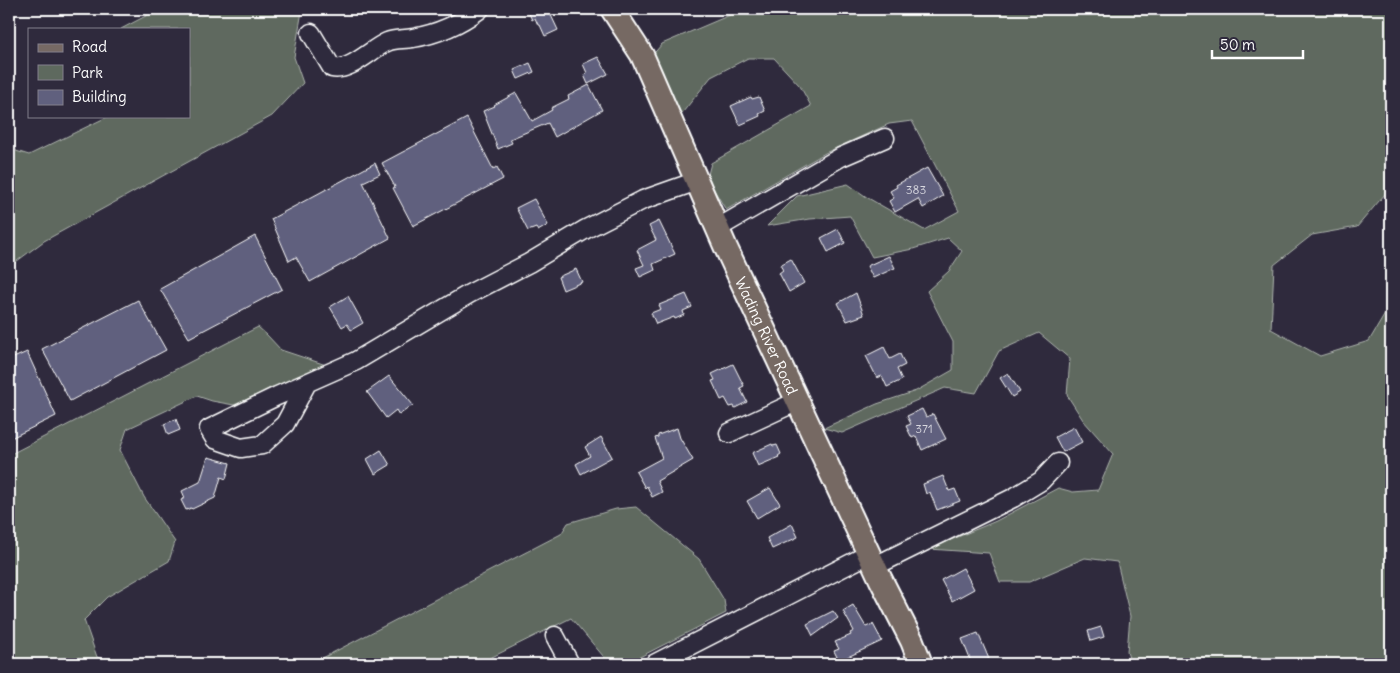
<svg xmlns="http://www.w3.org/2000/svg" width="1400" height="673" font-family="Delius,sans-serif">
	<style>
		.green { fill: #5e695e; stroke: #aeb4ae }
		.building { fill: #60607e; stroke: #fff }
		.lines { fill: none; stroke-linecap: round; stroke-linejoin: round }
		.minor-casing { stroke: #fff; stroke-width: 21 }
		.major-casing { stroke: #fff; stroke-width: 26 }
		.minor { stroke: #2f2a3d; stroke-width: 18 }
		.major { stroke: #766964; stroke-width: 22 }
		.labels { text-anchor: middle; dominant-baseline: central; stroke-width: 4; stroke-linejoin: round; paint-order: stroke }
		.number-label { font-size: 12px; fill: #d7d7df }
		.street-label { font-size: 15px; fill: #fff; stroke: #2f2a3d }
	</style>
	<rect width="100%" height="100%" fill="#2f2a3d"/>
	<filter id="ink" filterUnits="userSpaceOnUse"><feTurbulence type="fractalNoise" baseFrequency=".02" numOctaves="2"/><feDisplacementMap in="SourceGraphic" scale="10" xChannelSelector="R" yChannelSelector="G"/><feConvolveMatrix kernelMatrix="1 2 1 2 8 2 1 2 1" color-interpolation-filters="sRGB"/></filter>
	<g filter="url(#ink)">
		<path class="green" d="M 159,9 L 308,9 L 302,11 L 294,57 L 303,83 L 272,116 L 44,241 L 9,267 L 9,128 L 16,151 L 29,155 L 109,116 L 189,116 L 189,29 L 121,29 Z
			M 744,9 L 1391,9 L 1391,187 L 1357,227 L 1312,235 L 1274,265 L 1271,329 L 1320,356 L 1369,341 L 1391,304 L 1391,664 L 1131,664 L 1127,652 L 1130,616 L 1117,562 L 1085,558 L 1029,582 L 1000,582 L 989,553 L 929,549 L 996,521 L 1058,488 L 1073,492 L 1098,490 L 1113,454 L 1083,420 L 1067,395 L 1070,359 L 1039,333 L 999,351 L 976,393 L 945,388 L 842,433 L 824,428 L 877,404 L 916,391 L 953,370 L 953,342 L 927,291 L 949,271 L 962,251 L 948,238 L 913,249 L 872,257 L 850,216 L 810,219 L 767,226 L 797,196 L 848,184 L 868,198 L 924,230 L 959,211 L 912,121 L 889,124 L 825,153 L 726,210 L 707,178 L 711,163 L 811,106 L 800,86 L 774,58 L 748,58 L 711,77 L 679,117 L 650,58 L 662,44 Z
			M 258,327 L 267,335 L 281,350 L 326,365 L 234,405 L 212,401 L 197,396 L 127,429 L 120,450 L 144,497 L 175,542 L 169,561 L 107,597 L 84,620 L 97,657 L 114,664 L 9,664 L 9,455 Z
			M 636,507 L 699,559 L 724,600 L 726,613 L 626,664 L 609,663 L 571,618 L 478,664 L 311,664 L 561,534 L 568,523 L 616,509 Z"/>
		<path class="building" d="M 527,9 L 555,9 L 549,11 L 558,30 L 545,36 L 540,25 L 538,25 L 535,18 L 532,20 Z
			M 598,57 L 608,74 L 588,84 L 584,75 L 587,73 L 583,64 Z
			M 530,63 L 534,72 L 518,79 L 514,70 Z
			M 589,85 L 602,110 L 555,137 L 548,123 L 510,139 L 512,143 L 498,149 L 483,111 L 495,106 L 494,105 L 516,93 L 532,121 L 552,110 L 551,108 L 569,99 L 568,96 Z
			M 751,97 L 752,99 L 759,97 L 765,111 L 759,114 L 760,116 L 740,125 L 731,106 Z
			M 467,118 L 493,169 L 497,167 L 503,179 L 413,226 L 393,188 L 395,187 L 382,163 Z
			M 375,163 L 380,174 L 363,182 L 390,238 L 310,282 L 296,257 L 289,261 L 271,219 Z
			M 927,168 L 943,196 L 923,208 L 918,199 L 895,212 L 889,201 L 894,198 L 890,191 L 897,187 L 896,185 Z
			M 534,199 L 548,225 L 538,231 L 536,228 L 528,231 L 516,208 Z
			M 659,221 L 675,254 L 653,264 L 655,270 L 640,277 L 636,268 L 644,265 L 637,250 L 656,240 L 649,226 Z
			M 838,229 L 845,243 L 828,252 L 821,238 Z
			M 255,236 L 282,289 L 189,338 L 160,289 Z
			M 889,256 L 895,268 L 873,278 L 867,266 Z
			M 791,259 L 804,283 L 789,292 L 779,273 L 783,270 L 780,265 Z
			M 576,269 L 582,282 L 563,290 L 558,277 Z
			M 856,293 L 864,315 L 847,321 L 838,303 Z
			M 686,294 L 692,307 L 683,311 L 684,315 L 675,319 L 674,317 L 656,324 L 651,313 L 661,309 L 659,305 Z
			M 348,296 L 363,323 L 351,330 L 347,324 L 342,327 L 330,307 Z
			M 138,300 L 166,350 L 70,401 L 42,349 Z
			M 884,347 L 890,359 L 900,354 L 905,365 L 897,369 L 902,380 L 887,387 L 882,376 L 877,378 L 866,356 Z
			M 27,352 L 56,416 L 9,439 L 9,360 Z
			M 733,364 L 744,386 L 740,388 L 747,402 L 735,408 L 734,406 L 730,407 L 725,398 L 721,400 L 712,381 L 715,380 L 712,374 Z
			M 1008,373 L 1020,392 L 1012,397 L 1000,378 Z
			M 389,376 L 413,405 L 399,415 L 396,410 L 386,418 L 367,392 Z
			M 922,409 L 926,417 L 933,414 L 946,439 L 922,450 L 916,436 L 912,438 L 906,426 L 911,424 L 907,416 Z
			M 176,419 L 180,430 L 168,435 L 164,424 Z
			M 1074,427 L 1082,442 L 1063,452 L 1055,437 Z
			M 677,428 L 680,438 L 693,460 L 657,481 L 662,492 L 652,497 L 647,486 L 645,488 L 636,472 L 662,458 L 655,438 L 658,437 L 658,435 Z
			M 601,437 L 612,457 L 581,474 L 576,464 L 590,456 L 585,447 Z
			M 772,444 L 773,446 L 777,445 L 781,454 L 778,456 L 779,457 L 758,466 L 752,453 Z
			M 381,450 L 390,465 L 375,474 L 367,459 Z
			M 208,457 L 230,463 L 226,479 L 221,477 L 215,498 L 192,509 L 191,508 L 186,510 L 181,500 L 185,498 L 182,491 L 200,482 Z
			M 943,476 L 949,491 L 955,489 L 960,501 L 937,510 L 930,492 L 926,494 L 923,484 Z
			M 770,488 L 780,504 L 757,518 L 747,501 Z
			M 792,524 L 798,537 L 772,549 L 767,538 Z
			M 963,568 L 974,589 L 952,601 L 941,580 Z
			M 853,605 L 866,627 L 873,624 L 882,641 L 839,661 L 834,651 L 839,649 L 835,642 L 851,635 L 850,633 L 854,631 L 843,611 Z
			M 833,611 L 838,618 L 813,636 L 807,624 Z
			M 1101,627 L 1104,637 L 1091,641 L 1088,631 Z
			M 978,633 L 989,659 L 977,664 L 972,664 L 962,639 Z"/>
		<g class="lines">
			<g class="minor-casing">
				<path id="minor" d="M 311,33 L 332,68 C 350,72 371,49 387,42 C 396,38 404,40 413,38 C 437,34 461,23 480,9
					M 718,228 L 841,157 L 885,138
					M 307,383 L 285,424 L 262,445 L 241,448 L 215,439 L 209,429 L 277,396 L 356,361 L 469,294 L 529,263 L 586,229 L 643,200 L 697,181
					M 729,433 L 798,401
					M 875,566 L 1013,498 L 1041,481 L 1058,463
					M 555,636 L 570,664
					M 654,664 L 869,554"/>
			</g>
			<g class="major-casing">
				<g id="major">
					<path id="s1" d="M 612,9 L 642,55 L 726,248 L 881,580 L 912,641 L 921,664"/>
				</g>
			</g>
			<use href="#minor" class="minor"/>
			<use href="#major" class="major"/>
		</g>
	</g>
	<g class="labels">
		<g class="number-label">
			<text x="916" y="189">383</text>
			<text x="924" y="428">371</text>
		</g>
		<g class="street-label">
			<text stroke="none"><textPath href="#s1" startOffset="362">Wading River Road</textPath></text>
		</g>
	</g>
	<rect width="1400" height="673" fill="none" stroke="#2f2a3d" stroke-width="30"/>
	<rect x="15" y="15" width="1370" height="643" fill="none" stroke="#fff" stroke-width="2" filter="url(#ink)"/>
	<rect x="28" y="28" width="162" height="90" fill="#2f2a3d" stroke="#827f8b"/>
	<rect x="38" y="44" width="25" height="8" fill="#766964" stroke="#827f8b"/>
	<text x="72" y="52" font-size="15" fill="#ffffff">Road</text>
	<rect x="38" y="65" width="25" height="15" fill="#5e695e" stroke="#827f8b"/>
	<text x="72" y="78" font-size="15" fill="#ffffff">Park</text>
	<rect x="38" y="90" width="25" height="15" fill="#60607e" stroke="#827f8b"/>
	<text x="72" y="102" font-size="15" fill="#ffffff">Building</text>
	<path d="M1212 50v8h91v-8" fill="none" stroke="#ffffff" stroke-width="2.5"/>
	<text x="1220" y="50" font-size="15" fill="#ffffff" stroke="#2f2a3d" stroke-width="4" paint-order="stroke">50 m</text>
</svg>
